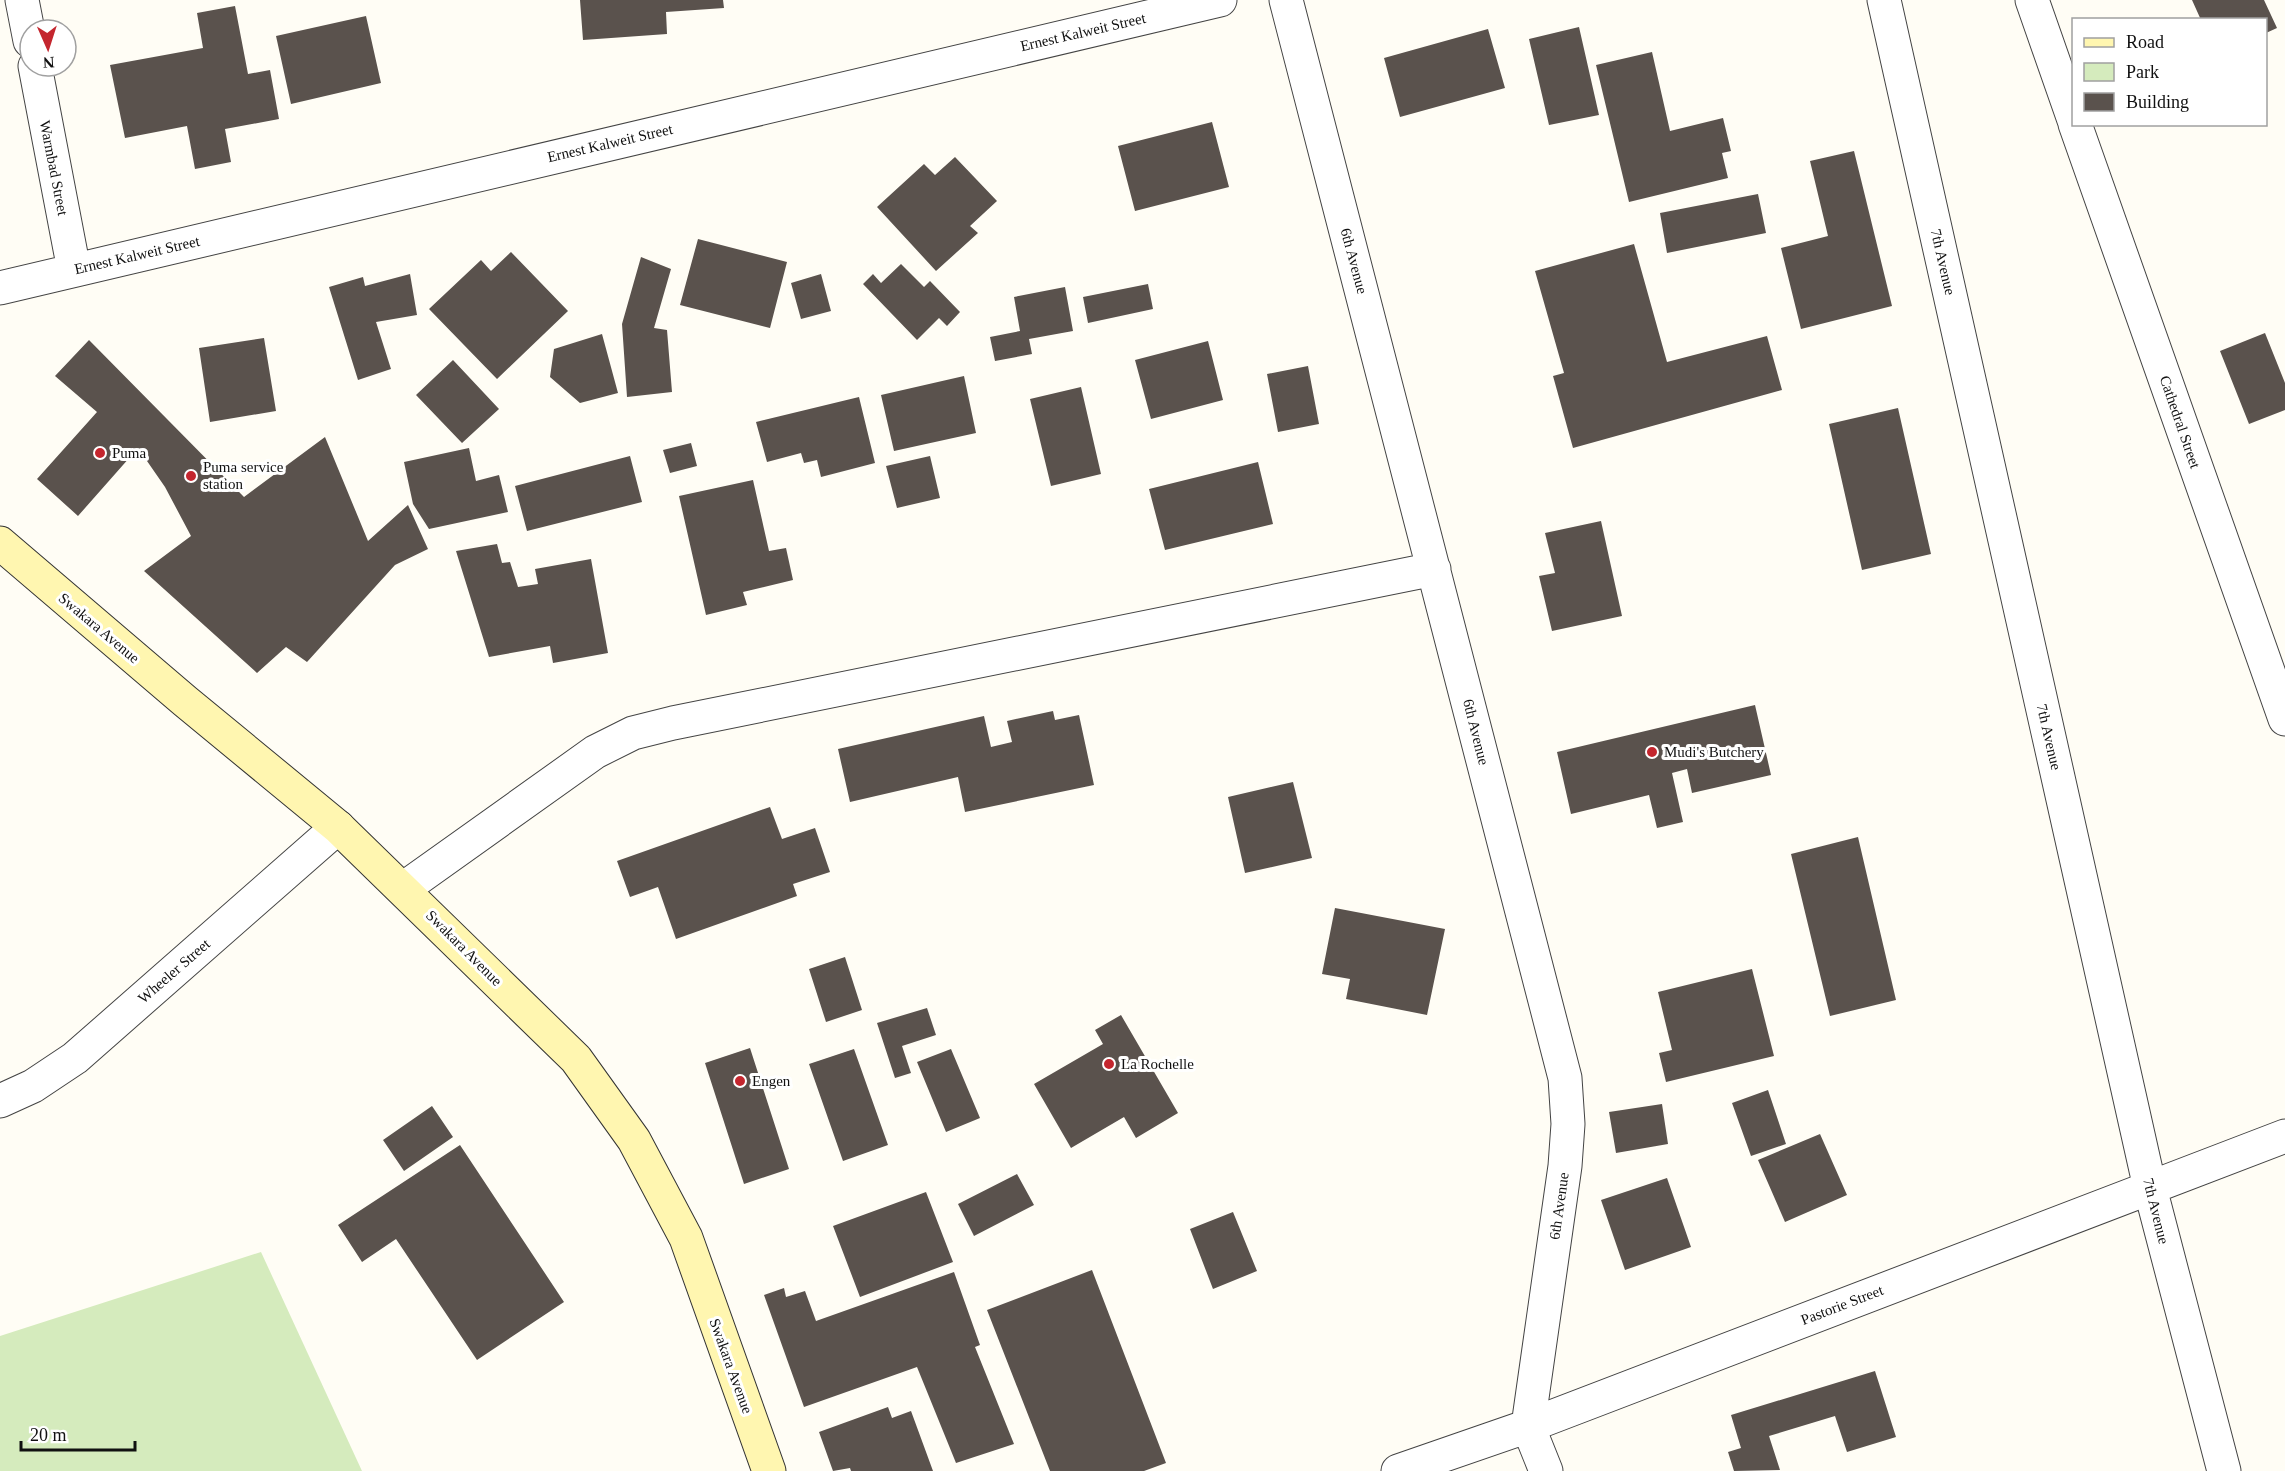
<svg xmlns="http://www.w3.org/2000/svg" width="2285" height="1471" font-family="'Times New Roman',serif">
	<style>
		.green { fill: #d5ebbd }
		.building { fill: #5a524d }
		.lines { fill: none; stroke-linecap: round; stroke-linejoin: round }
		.street-casing { stroke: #444; stroke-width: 35 }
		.secondary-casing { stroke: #333; stroke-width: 35 }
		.street { stroke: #fff; stroke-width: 33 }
		.secondary { stroke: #fff6b0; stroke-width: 33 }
		.poi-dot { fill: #c4262e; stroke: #fff; stroke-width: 2 }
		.labels { text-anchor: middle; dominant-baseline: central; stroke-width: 6; stroke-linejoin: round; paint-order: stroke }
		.street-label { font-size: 15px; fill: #111; stroke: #fff }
		.poi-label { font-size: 15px; fill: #111; stroke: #fff; text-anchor: start }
	</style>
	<rect width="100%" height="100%" fill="#fffdf5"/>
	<path class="green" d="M 261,1252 L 362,1471 L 0,1471 L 0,1336 Z"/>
	<path class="building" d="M 580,0 L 723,0 L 724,8 L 666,12 L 667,34 L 583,40 Z
		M 2192,0 L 2264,0 L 2277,28 L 2266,33 L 2266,20 L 2201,20 Z
		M 235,6 L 248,74 L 270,70 L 279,119 L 225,129 L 231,162 L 195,169 L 187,126 L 125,138 L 110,65 L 203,48 L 197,13 Z
		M 366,16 L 381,83 L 291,104 L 276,36 Z
		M 1579,27 L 1599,115 L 1549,125 L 1529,39 Z
		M 1488,29 L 1505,88 L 1400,117 L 1384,58 Z
		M 1652,52 L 1670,131 L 1723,118 L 1731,151 L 1722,153 L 1728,178 L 1629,202 L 1596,65 Z
		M 1212,122 L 1229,187 L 1135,211 L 1118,146 Z
		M 1854,151 L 1892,306 L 1801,329 L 1781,248 L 1828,236 L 1810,161 Z
		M 955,157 L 997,201 L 970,226 L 978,233 L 936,271 L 877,207 L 924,164 L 935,175 Z
		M 1758,194 L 1766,233 L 1667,253 L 1660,213 Z
		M 698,239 L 787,262 L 770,328 L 680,305 Z
		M 1634,244 L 1667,362 L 1767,336 L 1782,390 L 1573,448 L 1553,376 L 1564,373 L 1535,271 Z
		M 511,252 L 568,311 L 497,379 L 429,309 L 481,260 L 491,271 Z
		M 641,257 L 671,269 L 654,328 L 667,330 L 672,392 L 627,397 L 622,324 Z
		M 901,264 L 924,287 L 930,281 L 960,312 L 947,326 L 939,318 L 917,340 L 863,284 L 873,274 L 881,283 Z
		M 410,274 L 417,315 L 376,322 L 391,369 L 358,380 L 329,287 L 363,277 L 365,286 Z
		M 821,274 L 831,311 L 801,319 L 791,283 Z
		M 1148,284 L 1153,309 L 1088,323 L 1083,297 Z
		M 1065,287 L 1073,331 L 1029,339 L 1032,354 L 995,361 L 990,337 L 1020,331 L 1014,297 Z
		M 2265,333 L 2285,383 L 2285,410 L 2249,424 L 2220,351 Z
		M 602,334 L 618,393 L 580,403 L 550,377 L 554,349 Z
		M 264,338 L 276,411 L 210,422 L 199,348 Z
		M 89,340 L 244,497 L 325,437 L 368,541 L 408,505 L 428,549 L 395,565 L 307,662 L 286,647 L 257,673 L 144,571 L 191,536 L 165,487 L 138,448 L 78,516 L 37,479 L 97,412 L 55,376 Z
		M 1208,341 L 1223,400 L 1151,419 L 1135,360 Z
		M 453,360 L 499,409 L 462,443 L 416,395 Z
		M 1308,366 L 1319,424 L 1278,432 L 1267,374 Z
		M 964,376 L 976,433 L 894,451 L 881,395 Z
		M 1081,387 L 1101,474 L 1051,486 L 1030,399 Z
		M 859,397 L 875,463 L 821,477 L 817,460 L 804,463 L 801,453 L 767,462 L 756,422 Z
		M 1898,408 L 1931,554 L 1862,570 L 1829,424 Z
		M 691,443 L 697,466 L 670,473 L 663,450 Z
		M 469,448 L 476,481 L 499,475 L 508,512 L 429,529 L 413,504 L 404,462 Z
		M 630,456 L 642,502 L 527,531 L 515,486 Z
		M 930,456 L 940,498 L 897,508 L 886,466 Z
		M 1258,462 L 1273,524 L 1165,550 L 1149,489 Z
		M 753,480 L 769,551 L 786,548 L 793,580 L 743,592 L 747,605 L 706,615 L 679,496 Z
		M 1601,521 L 1622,616 L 1552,631 L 1539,576 L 1555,573 L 1545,533 Z
		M 497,544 L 502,563 L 510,562 L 518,587 L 538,584 L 535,569 L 591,559 L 608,653 L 553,663 L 550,646 L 489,657 L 456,551 Z
		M 1755,705 L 1771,775 L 1692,793 L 1687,769 L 1672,773 L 1683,822 L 1657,828 L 1649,795 L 1571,814 L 1557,752 Z
		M 1053,711 L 1055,720 L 1079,715 L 1094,785 L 965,812 L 958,777 L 850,802 L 838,749 L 984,716 L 991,747 L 1012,742 L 1007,721 Z
		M 1293,782 L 1312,858 L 1245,873 L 1228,797 Z
		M 770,807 L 782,839 L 815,828 L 830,872 L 793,884 L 797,896 L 676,939 L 658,887 L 630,897 L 617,861 Z
		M 1858,837 L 1896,1000 L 1830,1016 L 1791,854 Z
		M 1335,908 L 1445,929 L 1427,1015 L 1346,999 L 1350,979 L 1322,974 Z
		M 845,957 L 862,1010 L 826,1022 L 809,969 Z
		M 1752,969 L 1774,1056 L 1666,1082 L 1659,1053 L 1672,1050 L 1658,992 Z
		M 927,1008 L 936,1035 L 902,1046 L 911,1073 L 895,1078 L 877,1023 Z
		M 1121,1015 L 1178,1113 L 1136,1138 L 1124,1117 L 1071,1148 L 1034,1084 L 1103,1044 L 1095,1030 Z
		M 750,1048 L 789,1169 L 744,1184 L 705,1063 Z
		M 854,1049 L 888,1145 L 843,1161 L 809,1064 Z
		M 951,1049 L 980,1118 L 946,1132 L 917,1062 Z
		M 1768,1090 L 1786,1144 L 1751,1156 L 1732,1103 Z
		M 1662,1104 L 1668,1144 L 1616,1153 L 1609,1112 Z
		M 432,1106 L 453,1137 L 404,1171 L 383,1140 Z
		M 1820,1134 L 1847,1195 L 1785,1222 L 1758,1160 Z
		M 460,1145 L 564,1302 L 477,1360 L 396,1239 L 362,1262 L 338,1225 Z
		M 1017,1174 L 1034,1205 L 974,1236 L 958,1204 Z
		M 1667,1178 L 1691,1247 L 1625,1270 L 1601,1200 Z
		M 926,1192 L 953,1262 L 860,1297 L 833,1226 Z
		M 1233,1212 L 1257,1271 L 1213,1289 L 1190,1229 Z
		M 1092,1270 L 1166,1463 L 1144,1471 L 1050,1471 L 987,1310 Z
		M 954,1272 L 980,1345 L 975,1347 L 1014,1444 L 956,1463 L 917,1367 L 804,1407 L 764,1295 L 784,1288 L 786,1297 L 805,1291 L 816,1321 Z
		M 1875,1371 L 1896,1437 L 1847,1452 L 1835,1416 L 1769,1436 L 1780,1470 L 1734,1471 L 1728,1452 L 1741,1448 L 1731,1415 Z
		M 888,1407 L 892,1418 L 911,1411 L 933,1471 L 851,1471 L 850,1468 L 833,1471 L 819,1432 Z"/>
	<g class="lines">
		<g class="street-casing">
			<path id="street" d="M 22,0 L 30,41
				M 1286,0 L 1565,1078 L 1568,1124 L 1565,1166 L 1528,1426 L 1546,1471
				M 1884,0 L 2150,1188 L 2224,1471
				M 2032,0 L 2074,120
				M 35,66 L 74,270
				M 2075,124 L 2285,719
				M 0,288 L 1220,0
				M 403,889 L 595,752 L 633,733 L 673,723 L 1434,569
				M 0,1101 L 33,1086 L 75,1058 L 338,827
				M 1398,1471 L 1528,1426 L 2285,1136"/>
		</g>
		<g class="secondary-casing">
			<path id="secondary" d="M 0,543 L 185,701 L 338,827 L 576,1059 L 634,1140 L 686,1238 L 769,1471"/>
		</g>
		<use href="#street" class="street"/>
		<use href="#secondary" class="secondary"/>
	</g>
	<g class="poi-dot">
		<circle cx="100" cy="453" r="6"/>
		<circle cx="191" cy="476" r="6"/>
		<circle cx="1652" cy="752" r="6"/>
		<circle cx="1109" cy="1064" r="6"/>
		<circle cx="740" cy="1081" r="6"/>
	</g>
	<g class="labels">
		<g class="street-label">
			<text transform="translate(1083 32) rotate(-13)">Ernest Kalweit Street</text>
			<text transform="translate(610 143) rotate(-13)">Ernest Kalweit Street</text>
			<text transform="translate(54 168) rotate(79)">Warmbad Street</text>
			<text transform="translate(137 255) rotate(-13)">Ernest Kalweit Street</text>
			<text transform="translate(1354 261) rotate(75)">6th Avenue</text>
			<text transform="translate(1943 262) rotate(77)">7th Avenue</text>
			<text transform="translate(2180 422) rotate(71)">Cathedral Street</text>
			<text transform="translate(99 628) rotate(40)">Swakara Avenue</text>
			<text transform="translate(1476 732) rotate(76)">6th Avenue</text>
			<text transform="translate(2049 737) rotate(77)">7th Avenue</text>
			<text transform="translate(464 948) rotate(45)">Swakara Avenue</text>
			<text transform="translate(174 971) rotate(-41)">Wheeler Street</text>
			<text transform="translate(1559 1206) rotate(-82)">6th Avenue</text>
			<text transform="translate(2156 1211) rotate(76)">7th Avenue</text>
			<text transform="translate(1842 1305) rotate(-21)">Pastorie Street</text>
			<text transform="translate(731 1366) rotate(70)">Swakara Avenue</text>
		</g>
		<g class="poi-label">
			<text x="112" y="453">Puma</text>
			<text x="203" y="467">Puma service<tspan x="203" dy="17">station</tspan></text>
			<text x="1664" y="752">Mudi's Butchery</text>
			<text x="1121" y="1064">La Rochelle</text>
			<text x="752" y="1081">Engen</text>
		</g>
	</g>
	<rect x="2072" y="18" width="195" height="108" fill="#ffffff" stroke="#a0a0a0" stroke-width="1.5"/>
	<rect x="2084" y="38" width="30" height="9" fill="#fff6b0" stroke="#a0a0a0" stroke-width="1.5"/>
	<text x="2126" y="48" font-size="18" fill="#111111">Road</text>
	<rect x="2084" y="63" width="30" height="18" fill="#d5ebbd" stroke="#a0a0a0" stroke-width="1.5"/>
	<text x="2126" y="78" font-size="18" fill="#111111">Park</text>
	<rect x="2084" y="93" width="30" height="18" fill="#5a524d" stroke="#a0a0a0" stroke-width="1.5"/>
	<text x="2126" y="108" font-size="18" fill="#111111">Building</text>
	<g transform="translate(48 48) rotate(177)"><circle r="28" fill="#ffffff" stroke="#a0a0a0" stroke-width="1.5"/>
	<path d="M0-4.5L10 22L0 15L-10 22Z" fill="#c4262e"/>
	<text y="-9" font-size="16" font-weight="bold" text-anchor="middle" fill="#111111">N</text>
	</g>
	<path d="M21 1441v9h114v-9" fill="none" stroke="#111111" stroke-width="3"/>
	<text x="30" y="1441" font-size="18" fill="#111111" stroke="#ffffff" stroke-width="4.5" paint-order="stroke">20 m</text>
</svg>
